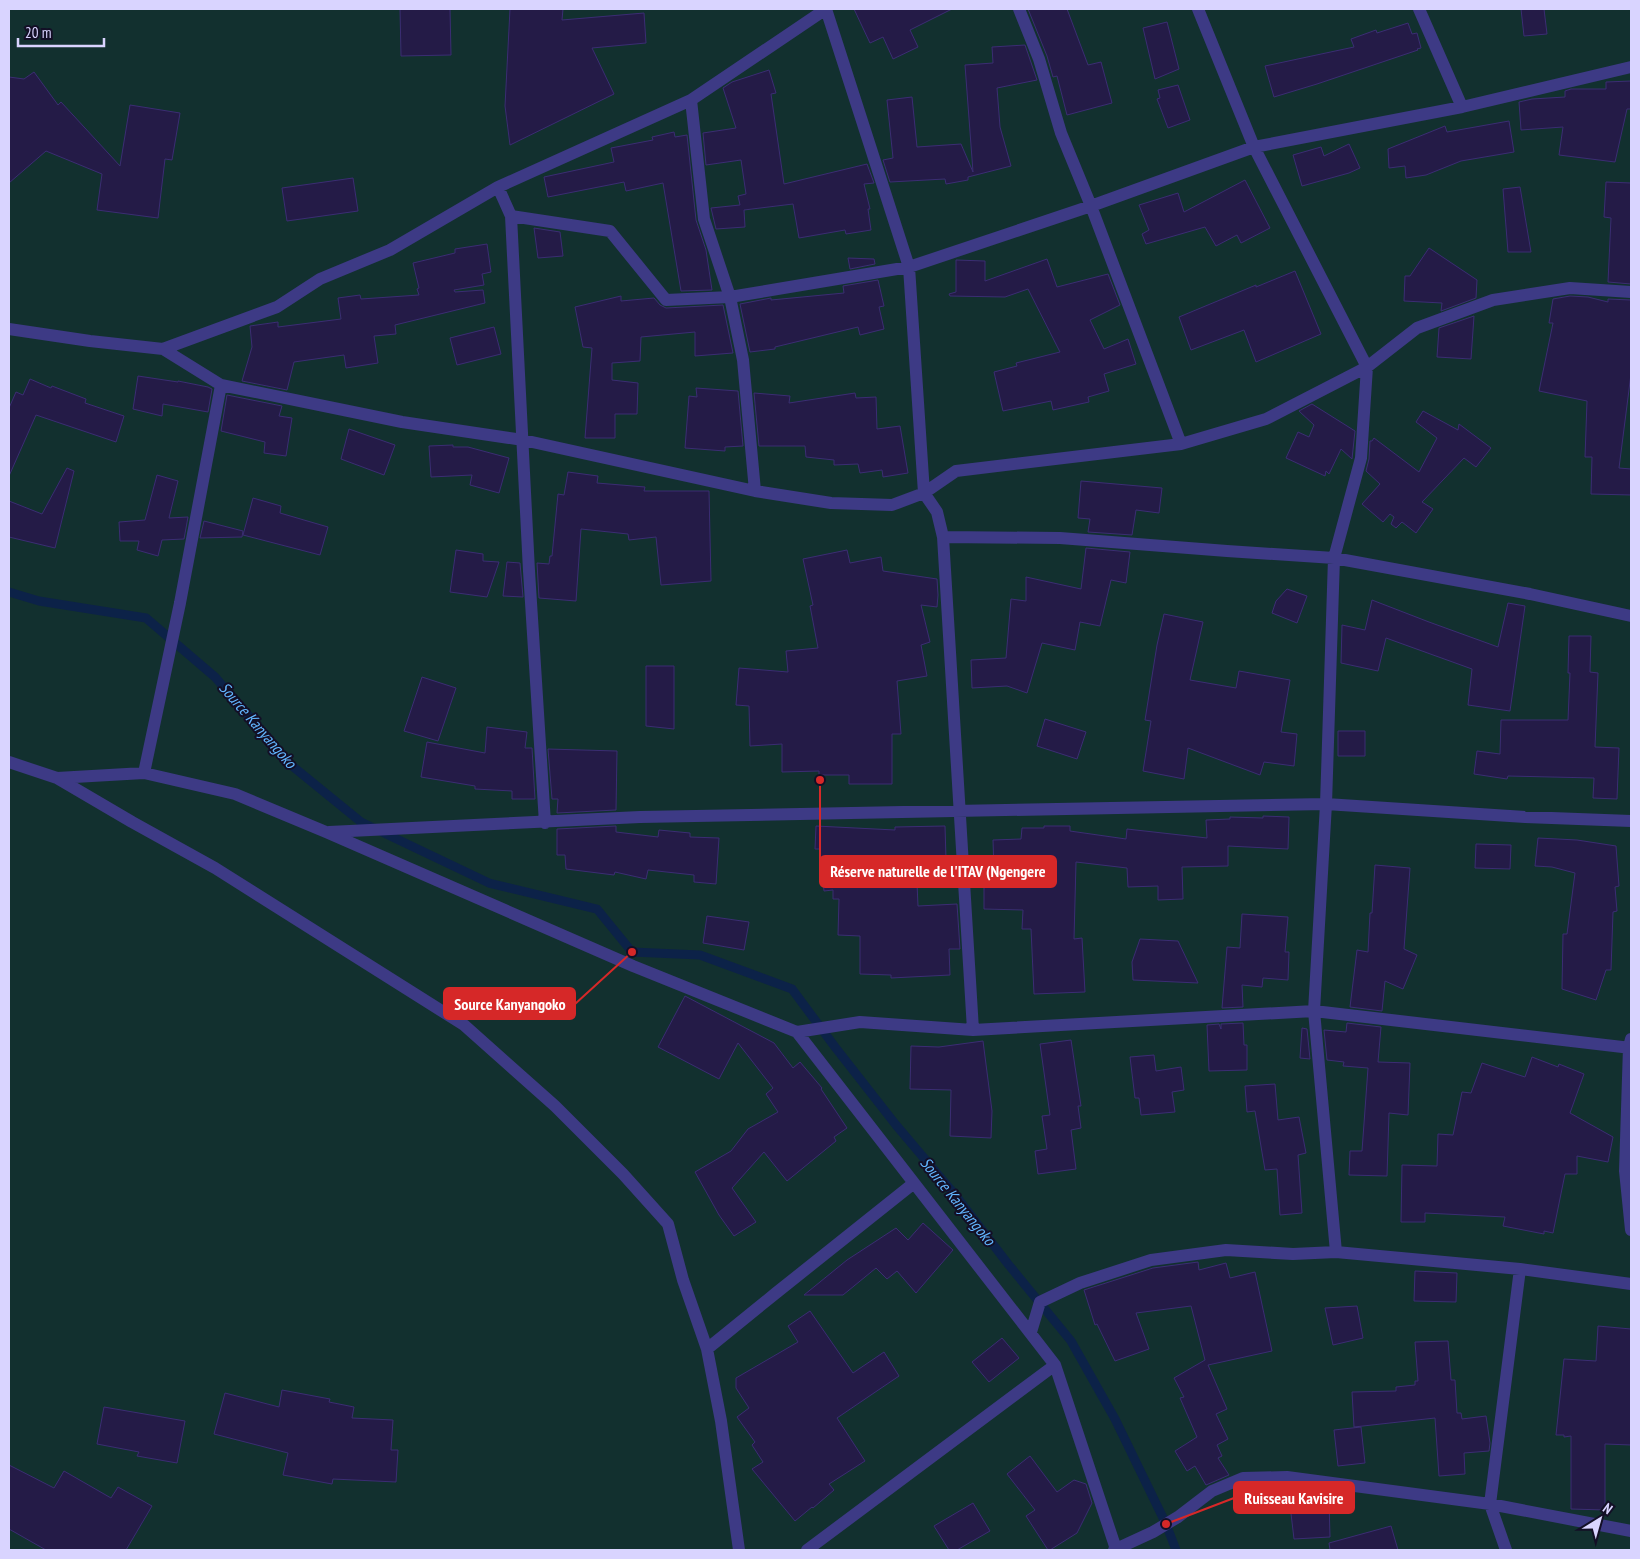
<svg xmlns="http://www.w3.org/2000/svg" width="1640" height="1559" font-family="'PT Sans Narrow',sans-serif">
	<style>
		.green { fill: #12302f }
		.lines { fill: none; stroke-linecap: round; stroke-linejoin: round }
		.stream { stroke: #0c2248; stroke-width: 9 }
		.building { fill: #241b47; stroke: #3b2d73 }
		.street { stroke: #3d3a85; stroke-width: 12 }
		.labels { text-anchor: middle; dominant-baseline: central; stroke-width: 4; stroke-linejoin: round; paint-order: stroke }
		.water-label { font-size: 16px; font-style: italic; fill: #62b6ff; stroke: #130f26 }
		.leader { fill: none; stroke: #d62828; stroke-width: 2 }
		.callout-dot { fill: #d62828; stroke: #130f26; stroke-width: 2 }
		.callout { fill: #d62828; stroke: #d62828; stroke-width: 2 }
		.callout-label { font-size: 16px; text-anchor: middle; font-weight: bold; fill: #fff }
	</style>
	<rect width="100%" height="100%" fill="#130f26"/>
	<path class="green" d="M 9,9 L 1631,9 L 1631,1550 L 9,1550 Z"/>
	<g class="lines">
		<path class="stream" d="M 9,592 L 39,601 L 146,618 L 215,677 L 291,765 L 361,822 L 489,883 L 597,909 L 632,952 L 700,955 L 792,989 L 835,1047 L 896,1125 L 956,1196 L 1008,1264 L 1071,1341 L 1115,1419 L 1166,1524 L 1176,1550"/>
	</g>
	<path class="building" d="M 400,9 L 450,9 L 451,55 L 401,56 Z
		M 510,9 L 563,9 L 562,20 L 644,13 L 646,43 L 592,48 L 614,94 L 510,145 L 505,106 Z
		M 854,9 L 952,9 L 910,30 L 918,47 L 893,59 L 883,37 L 870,43 Z
		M 1028,9 L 1067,9 L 1088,65 L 1101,62 L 1112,103 L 1067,115 L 1057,76 L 1053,77 L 1047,56 Z
		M 1521,9 L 1544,9 L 1547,34 L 1524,36 Z
		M 1167,22 L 1179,69 L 1155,79 L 1143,28 Z
		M 1408,23 L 1412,34 L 1417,33 L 1421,48 L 1417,49 L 1418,50 L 1317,84 L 1274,97 L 1265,66 L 1354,47 L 1351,39 L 1376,30 L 1377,33 Z
		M 1025,45 L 1037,80 L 997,88 L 1000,127 L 1011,166 L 968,177 L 968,180 L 946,184 L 945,179 L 890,182 L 883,160 L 893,158 L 887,100 L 912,97 L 917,147 L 961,144 L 973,172 L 965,65 L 993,63 L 992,47 Z
		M 769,70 L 776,93 L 771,94 L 784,184 L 867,164 L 874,183 L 864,184 L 870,209 L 868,209 L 871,230 L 846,234 L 845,230 L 799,238 L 793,204 L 744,210 L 745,227 L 716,229 L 711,208 L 740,205 L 738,196 L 746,194 L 741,160 L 706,165 L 703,133 L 736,128 L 723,88 L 732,82 Z
		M 34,72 L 58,105 L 61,102 L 120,166 L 130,105 L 180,113 L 172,160 L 165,159 L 158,218 L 97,210 L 102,174 L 46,151 L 9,183 L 9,77 L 24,79 Z
		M 1631,81 L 1631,109 L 1627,109 L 1615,162 L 1559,155 L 1563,127 L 1521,130 L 1519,102 L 1532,99 L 1565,97 L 1565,91 L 1571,89 L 1606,89 L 1606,82 Z
		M 1178,85 L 1190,120 L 1168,128 L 1157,99 L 1160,98 L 1158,90 Z
		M 1509,121 L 1514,152 L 1461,161 L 1426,175 L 1406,178 L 1405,166 L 1389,168 L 1388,149 L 1445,126 L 1447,132 Z
		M 674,132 L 675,137 L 687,135 L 696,220 L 706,250 L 712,290 L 681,291 L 663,183 L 626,191 L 624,182 L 548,197 L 544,177 L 614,162 L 611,148 L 653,140 L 652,137 Z
		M 1349,144 L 1360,168 L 1349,173 L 1302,186 L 1293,155 L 1321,147 L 1324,156 Z
		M 353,178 L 358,211 L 287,221 L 282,188 Z
		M 1245,180 L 1270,228 L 1241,243 L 1237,235 L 1216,246 L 1205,227 L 1146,244 L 1142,234 L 1149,230 L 1139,205 L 1178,193 L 1184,212 Z
		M 1606,182 L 1631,183 L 1631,284 L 1608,282 L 1611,218 L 1604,217 Z
		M 1520,187 L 1531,252 L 1508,252 L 1503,189 Z
		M 534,228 L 560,232 L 563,256 L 538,258 Z
		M 487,244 L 491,272 L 482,274 L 484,285 L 454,290 L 455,292 L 483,290 L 485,303 L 395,325 L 396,334 L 374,336 L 378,363 L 346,368 L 344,355 L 294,362 L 287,390 L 242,381 L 252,347 L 250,326 L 278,322 L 278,327 L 341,319 L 338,298 L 360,295 L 361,299 L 419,295 L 417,289 L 419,288 L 413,263 L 455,253 L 455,249 Z
		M 1429,248 L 1477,280 L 1476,298 L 1441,311 L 1442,303 L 1404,301 L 1405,276 L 1410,276 Z
		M 848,258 L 874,259 L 875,264 L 850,269 Z
		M 1047,259 L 1057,287 L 1108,274 L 1120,305 L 1090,320 L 1104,349 L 1128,339 L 1136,364 L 1104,374 L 1109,391 L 1088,397 L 1089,402 L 1053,410 L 1051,401 L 1003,411 L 994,372 L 1017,366 L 1016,363 L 1060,352 L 1028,289 L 1005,297 L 950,296 L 949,294 L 956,292 L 956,260 L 985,261 L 985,281 Z
		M 1295,271 L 1321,334 L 1256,362 L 1244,330 L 1191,350 L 1179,317 L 1256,285 L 1256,287 Z
		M 878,280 L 884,306 L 879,307 L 884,329 L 860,335 L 858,327 L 775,347 L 775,349 L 750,352 L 740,304 L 771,298 L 771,300 L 844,293 L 843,286 Z
		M 621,296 L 621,301 L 654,298 L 660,305 L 666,308 L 723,305 L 733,353 L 695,356 L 695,332 L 641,337 L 640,361 L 612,363 L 612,380 L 638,383 L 637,414 L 615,414 L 615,438 L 585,438 L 592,348 L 583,347 L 575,307 Z
		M 1570,296 L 1588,297 L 1608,302 L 1608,299 L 1631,300 L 1631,374 L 1619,468 L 1631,469 L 1631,495 L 1591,494 L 1592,457 L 1585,457 L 1587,401 L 1539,391 L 1553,323 L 1549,323 L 1553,299 Z
		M 1474,316 L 1471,359 L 1437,357 L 1439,328 Z
		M 494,327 L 501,354 L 457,365 L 450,338 Z
		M 138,376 L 178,382 L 178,381 L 208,387 L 212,389 L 208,412 L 163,404 L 162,416 L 133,409 Z
		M 30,379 L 51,388 L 52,386 L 86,399 L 85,403 L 124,416 L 116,442 L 36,415 L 9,476 L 9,408 L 16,392 L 23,395 Z
		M 696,388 L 738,391 L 743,446 L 725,447 L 725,451 L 685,448 L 689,396 L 697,397 Z
		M 754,393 L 790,396 L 789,403 L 855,393 L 856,398 L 876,397 L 877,429 L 900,426 L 908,473 L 883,477 L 882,470 L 860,473 L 858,464 L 834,465 L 834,460 L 806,457 L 805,446 L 759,446 Z
		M 227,395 L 282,406 L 279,416 L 292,418 L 286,456 L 264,453 L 265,442 L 221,431 Z
		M 1312,404 L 1355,431 L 1352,459 L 1341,449 L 1329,474 L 1326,471 L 1325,476 L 1286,458 L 1298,432 L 1309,437 L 1314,425 L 1299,411 Z
		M 1423,411 L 1458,430 L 1459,424 L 1491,448 L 1476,467 L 1464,458 L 1422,502 L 1433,509 L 1416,533 L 1402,522 L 1396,528 L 1391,524 L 1394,517 L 1390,514 L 1383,522 L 1362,504 L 1380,484 L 1366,471 L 1369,459 L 1370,441 L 1372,441 L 1374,438 L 1419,472 L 1437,438 L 1416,422 Z
		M 349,429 L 395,445 L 384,475 L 341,459 Z
		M 453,445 L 453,447 L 468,447 L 509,458 L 499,493 L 470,485 L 472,475 L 431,477 L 429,446 Z
		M 67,468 L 74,471 L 55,548 L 9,537 L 9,501 L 42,514 Z
		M 568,472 L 598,476 L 597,483 L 645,487 L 644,491 L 709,491 L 711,581 L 661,585 L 656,537 L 629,540 L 628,534 L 581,529 L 576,601 L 539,598 L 537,563 L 549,564 L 550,556 L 552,556 L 558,494 L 564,495 Z
		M 157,475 L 178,481 L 169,518 L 188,517 L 184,539 L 162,540 L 158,556 L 137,550 L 139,541 L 120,541 L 119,522 L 145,520 Z
		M 1081,481 L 1162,488 L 1159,513 L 1136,510 L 1132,535 L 1088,532 L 1090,519 L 1078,518 Z
		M 253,498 L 281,506 L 280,513 L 328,527 L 320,555 L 243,535 Z
		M 204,521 L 243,531 L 242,537 L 200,538 Z
		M 1086,548 L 1130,552 L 1126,583 L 1111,580 L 1100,626 L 1080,622 L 1075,650 L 1042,643 L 1027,693 L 1007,686 L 972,688 L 971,660 L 1006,658 L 1011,599 L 1026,601 L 1026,577 L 1081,589 Z
		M 456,550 L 483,554 L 483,561 L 499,562 L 487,597 L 450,592 Z
		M 847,550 L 850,563 L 881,557 L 883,571 L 937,579 L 938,595 L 937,607 L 921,605 L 930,642 L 921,645 L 927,676 L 897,681 L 901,734 L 892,734 L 892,784 L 849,784 L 849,775 L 819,775 L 819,771 L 782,772 L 782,744 L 750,746 L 749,706 L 736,705 L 739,668 L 788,672 L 786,651 L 818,648 L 810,606 L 813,605 L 803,559 Z
		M 507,562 L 520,563 L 523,597 L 503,596 Z
		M 1287,589 L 1307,596 L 1297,623 L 1272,613 L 1276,601 Z
		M 1372,600 L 1429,622 L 1498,647 L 1508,603 L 1525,606 L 1510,711 L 1468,705 L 1472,669 L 1386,638 L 1378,671 L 1341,663 L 1342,625 L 1365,630 Z
		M 1164,614 L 1203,622 L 1190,680 L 1236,688 L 1239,671 L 1290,680 L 1281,732 L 1297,734 L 1294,766 L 1264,762 L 1260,775 L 1188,748 L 1184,779 L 1143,771 L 1151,721 L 1145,720 L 1157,645 Z
		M 1569,636 L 1591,636 L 1590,672 L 1598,673 L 1595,747 L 1619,748 L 1617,799 L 1593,798 L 1594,778 L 1508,776 L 1507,779 L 1474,774 L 1477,751 L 1500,754 L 1501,720 L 1568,720 L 1570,673 L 1568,673 Z
		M 646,666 L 674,666 L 674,729 L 646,726 Z
		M 422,677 L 456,688 L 438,741 L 404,731 Z
		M 1045,719 L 1086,732 L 1077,759 L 1037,746 Z
		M 487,727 L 527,732 L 525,748 L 532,748 L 535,799 L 512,799 L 512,791 L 475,789 L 475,786 L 421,777 L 427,742 L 485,753 Z
		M 1338,731 L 1365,731 L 1365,756 L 1338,756 Z
		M 548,749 L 617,751 L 616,810 L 557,813 L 558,799 L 552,799 Z
		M 1263,816 L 1289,817 L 1288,849 L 1228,846 L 1228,866 L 1182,867 L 1183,899 L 1158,900 L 1158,886 L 1128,887 L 1127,868 L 1076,862 L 1074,939 L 1082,938 L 1085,992 L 1034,994 L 1031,929 L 1022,929 L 1023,910 L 984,909 L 984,872 L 994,872 L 993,840 L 1021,839 L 1022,828 L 1044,828 L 1044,826 L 1070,826 L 1070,831 L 1126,839 L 1127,829 L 1207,838 L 1206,820 L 1230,819 L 1230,817 L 1263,818 Z
		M 616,826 L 616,832 L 658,837 L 659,830 L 690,833 L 690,837 L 719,838 L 716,884 L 694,882 L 694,875 L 648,870 L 646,879 L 615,872 L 614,875 L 566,869 L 565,855 L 557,855 L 557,829 Z
		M 816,826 L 895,830 L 895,827 L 945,826 L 946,859 L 916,860 L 918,906 L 957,904 L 960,949 L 949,949 L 950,975 L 891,978 L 891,975 L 860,974 L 860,936 L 838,935 L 839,899 L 833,899 L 833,890 L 824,891 L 820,849 L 815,849 Z
		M 1538,838 L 1577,840 L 1616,846 L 1619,886 L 1615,887 L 1617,911 L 1613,912 L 1611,970 L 1606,970 L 1596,1000 L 1562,989 L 1563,934 L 1567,934 L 1575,873 L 1552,867 L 1535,866 Z
		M 1476,844 L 1511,845 L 1510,869 L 1475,868 Z
		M 1375,865 L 1410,868 L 1404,949 L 1417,955 L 1403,989 L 1385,981 L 1382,1011 L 1350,1007 L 1357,950 L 1368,952 L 1370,913 L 1372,913 Z
		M 1242,914 L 1288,917 L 1285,952 L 1289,952 L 1288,980 L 1263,978 L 1262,987 L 1242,985 L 1243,1007 L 1222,1008 L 1227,947 L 1240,948 Z
		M 707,916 L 749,922 L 744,950 L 703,943 Z
		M 1140,939 L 1178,941 L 1198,983 L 1133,980 L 1132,962 Z
		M 685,996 L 774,1043 L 793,1068 L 800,1062 L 822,1088 L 821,1089 L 847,1128 L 834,1137 L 836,1141 L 787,1181 L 764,1152 L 732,1188 L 756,1222 L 734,1236 L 719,1215 L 695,1172 L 731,1151 L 748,1129 L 778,1112 L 766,1094 L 773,1088 L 738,1043 L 719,1079 L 658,1047 Z
		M 1243,1023 L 1244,1045 L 1247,1045 L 1247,1070 L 1209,1071 L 1207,1025 L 1219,1024 L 1221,1029 L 1221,1024 Z
		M 1347,1023 L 1381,1027 L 1378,1062 L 1410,1063 L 1408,1115 L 1389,1113 L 1387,1176 L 1349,1175 L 1350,1151 L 1362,1151 L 1368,1068 L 1343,1066 L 1344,1062 L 1327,1060 L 1324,1030 L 1346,1032 Z
		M 1302,1028 L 1307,1029 L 1310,1059 L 1300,1058 Z
		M 1071,1040 L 1081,1106 L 1078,1106 L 1081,1128 L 1071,1130 L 1076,1169 L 1038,1174 L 1035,1151 L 1047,1149 L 1042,1116 L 1050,1115 L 1040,1044 Z
		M 983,1041 L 992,1111 L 991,1138 L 950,1136 L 951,1090 L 910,1089 L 911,1046 L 939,1047 Z
		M 1154,1055 L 1156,1071 L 1181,1067 L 1184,1090 L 1172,1092 L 1175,1112 L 1141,1115 L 1139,1098 L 1135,1098 L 1130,1057 Z
		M 1532,1057 L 1558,1067 L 1559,1064 L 1584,1074 L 1570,1113 L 1613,1137 L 1608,1162 L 1577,1156 L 1577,1174 L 1565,1174 L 1553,1233 L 1544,1231 L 1544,1234 L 1503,1226 L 1505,1217 L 1425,1213 L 1425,1222 L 1401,1222 L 1402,1165 L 1437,1166 L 1438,1134 L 1453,1135 L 1462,1092 L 1471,1093 L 1482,1063 L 1525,1077 Z
		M 1275,1084 L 1278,1120 L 1299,1117 L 1306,1153 L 1298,1155 L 1302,1213 L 1280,1215 L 1277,1169 L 1265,1170 L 1255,1111 L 1247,1112 L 1245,1086 Z
		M 923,1223 L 953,1250 L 916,1293 L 897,1271 L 887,1279 L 876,1268 L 843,1295 L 804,1295 L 847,1260 L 896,1228 L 908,1240 Z
		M 1198,1262 L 1199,1270 L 1226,1263 L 1230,1278 L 1255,1272 L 1272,1351 L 1208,1365 L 1227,1409 L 1216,1414 L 1228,1439 L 1217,1445 L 1222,1456 L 1218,1458 L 1229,1475 L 1206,1485 L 1195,1466 L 1187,1471 L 1175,1451 L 1197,1437 L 1180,1398 L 1184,1397 L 1174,1378 L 1205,1360 L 1191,1306 L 1136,1313 L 1149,1349 L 1115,1361 L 1097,1324 L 1095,1325 L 1084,1290 L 1153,1268 Z
		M 1415,1271 L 1457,1273 L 1456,1302 L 1414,1301 Z
		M 1357,1306 L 1363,1338 L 1333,1345 L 1325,1308 Z
		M 810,1311 L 853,1373 L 884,1352 L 899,1376 L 837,1418 L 865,1461 L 829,1484 L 834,1490 L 813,1508 L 812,1507 L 795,1521 L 752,1469 L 763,1462 L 752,1445 L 755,1442 L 737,1417 L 749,1408 L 736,1388 L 736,1378 L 798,1342 L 788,1326 Z
		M 1598,1326 L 1631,1329 L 1631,1445 L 1605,1444 L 1605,1510 L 1571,1509 L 1571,1436 L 1564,1437 L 1564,1435 L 1556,1435 L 1564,1359 L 1596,1361 Z
		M 1002,1338 L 1019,1358 L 989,1382 L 972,1362 Z
		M 1448,1341 L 1451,1380 L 1455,1380 L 1457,1413 L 1461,1413 L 1462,1419 L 1486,1416 L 1490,1443 L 1489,1451 L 1464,1453 L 1465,1474 L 1439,1476 L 1435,1418 L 1354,1427 L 1352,1392 L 1396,1391 L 1396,1387 L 1415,1385 L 1415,1381 L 1418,1381 L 1415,1342 Z
		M 282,1390 L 330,1399 L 329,1402 L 354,1407 L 352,1418 L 393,1420 L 391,1450 L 398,1450 L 396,1482 L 333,1479 L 332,1484 L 283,1475 L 288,1453 L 214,1434 L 225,1393 L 279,1407 Z
		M 104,1407 L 185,1421 L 177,1463 L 137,1456 L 139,1452 L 97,1444 Z
		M 1361,1427 L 1365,1463 L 1338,1466 L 1334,1430 Z
		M 1030,1456 L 1057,1492 L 1074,1480 L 1086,1484 L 1092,1503 L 1077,1533 L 1050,1550 L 1048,1550 L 1026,1516 L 1035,1510 L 1007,1474 Z
		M 9,1465 L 54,1488 L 64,1471 L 111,1498 L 118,1487 L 152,1506 L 126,1550 L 46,1550 L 9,1529 Z
		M 1329,1501 L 1330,1537 L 1294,1539 L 1290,1505 Z
		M 973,1503 L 990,1531 L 957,1550 L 949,1550 L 934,1526 Z
		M 1391,1526 L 1398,1550 L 1330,1550 L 1329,1543 Z"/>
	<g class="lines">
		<path class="street" d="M 826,9 L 909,267 L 924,493 L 937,512 L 943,537 L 973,1030
			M 1019,9 L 1039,59 L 1061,133 L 1091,206 L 1181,444
			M 1198,9 L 1254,147 L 1367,367 L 1361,458 L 1334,558 L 1326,804 L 1314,1011 L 1336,1252
			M 1419,9 L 1462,107
			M 691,100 L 704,219 L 730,297 L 743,360 L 755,491
			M 498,187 L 511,216 L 610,231 L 666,300 L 730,297 L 909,267 L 1091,206 L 1254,147 L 1462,107 L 1631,67
			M 511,216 L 529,571 L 545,823
			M 9,329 L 90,341 L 163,349 L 277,307 L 320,279 L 390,250 L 498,187 L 691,100 L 826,9
			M 163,349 L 221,385 L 402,422 L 523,440 L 755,491 L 831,503 L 892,505 L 924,493 L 956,471 L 1181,444 L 1266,419 L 1367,367 L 1417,328 L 1493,300 L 1570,288 L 1631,292
			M 943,537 L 1060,538 L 1227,551 L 1334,558 L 1530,594 L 1631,616
			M 9,762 L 57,778 L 132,822 L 215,868 L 464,1025 L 555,1106 L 623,1174 L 668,1224 L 683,1280 L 707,1349 L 721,1421 L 739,1550
			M 144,773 L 180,603 L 221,385
			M 57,778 L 144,773 L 235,794 L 326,832 L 633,966 L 797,1032 L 860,1022 L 973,1030 L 1314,1011 L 1631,1048
			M 329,832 L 640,817 L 1326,804 L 1525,817 L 1631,821
			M 797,1032 L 1055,1365 L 1116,1549
			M 1631,1039 L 1629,1047 L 1625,1171 L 1631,1230
			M 1031,1332 L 1040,1302 L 1080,1283 L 1151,1260 L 1226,1250 L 1293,1254 L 1336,1252 L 1520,1269 L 1631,1284
			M 707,1349 L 776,1293 L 914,1183
			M 807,1550 L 1055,1365
			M 1114,1550 L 1153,1532 L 1178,1517 L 1212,1491 L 1243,1478 L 1287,1477 L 1490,1504 L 1631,1531
			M 1506,1550 L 1490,1504 L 1520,1269"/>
	</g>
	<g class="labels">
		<g class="water-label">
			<text transform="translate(258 725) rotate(49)">Source Kanyangoko</text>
			<text transform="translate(958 1201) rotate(51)">Source Kanyangoko</text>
		</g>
	</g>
	<path class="leader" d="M820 780L820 871M632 952L575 1004M1166 1524L1234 1498"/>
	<g class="callout-dot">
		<circle cx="820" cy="780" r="5"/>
		<circle cx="632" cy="952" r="5"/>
		<circle cx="1166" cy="1524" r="5"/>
	</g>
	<g class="callout">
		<rect x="820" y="856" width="236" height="31" rx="5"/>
		<rect x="444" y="988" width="131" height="31" rx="5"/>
		<rect x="1234" y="1482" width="120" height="31" rx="5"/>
	</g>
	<g class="callout-label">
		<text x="938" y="877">Réserve naturelle de l'ITAV (Ngengere</text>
		<text x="510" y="1010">Source Kanyangoko</text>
		<text x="1294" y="1504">Ruisseau Kavisire</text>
	</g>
	<rect width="1640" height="1559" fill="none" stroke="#d9d4ff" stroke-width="20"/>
	<g transform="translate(1600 1519) rotate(37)" stroke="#130f26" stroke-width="4" paint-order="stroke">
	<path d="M0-4L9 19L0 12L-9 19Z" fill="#d9d4ff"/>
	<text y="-8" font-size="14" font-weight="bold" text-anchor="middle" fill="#d9d4ff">N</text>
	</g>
	<path d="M18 38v8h86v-8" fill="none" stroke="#d9d4ff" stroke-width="2.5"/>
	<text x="25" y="38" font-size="15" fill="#d9d4ff" stroke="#130f26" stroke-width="4" paint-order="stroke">20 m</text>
</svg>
